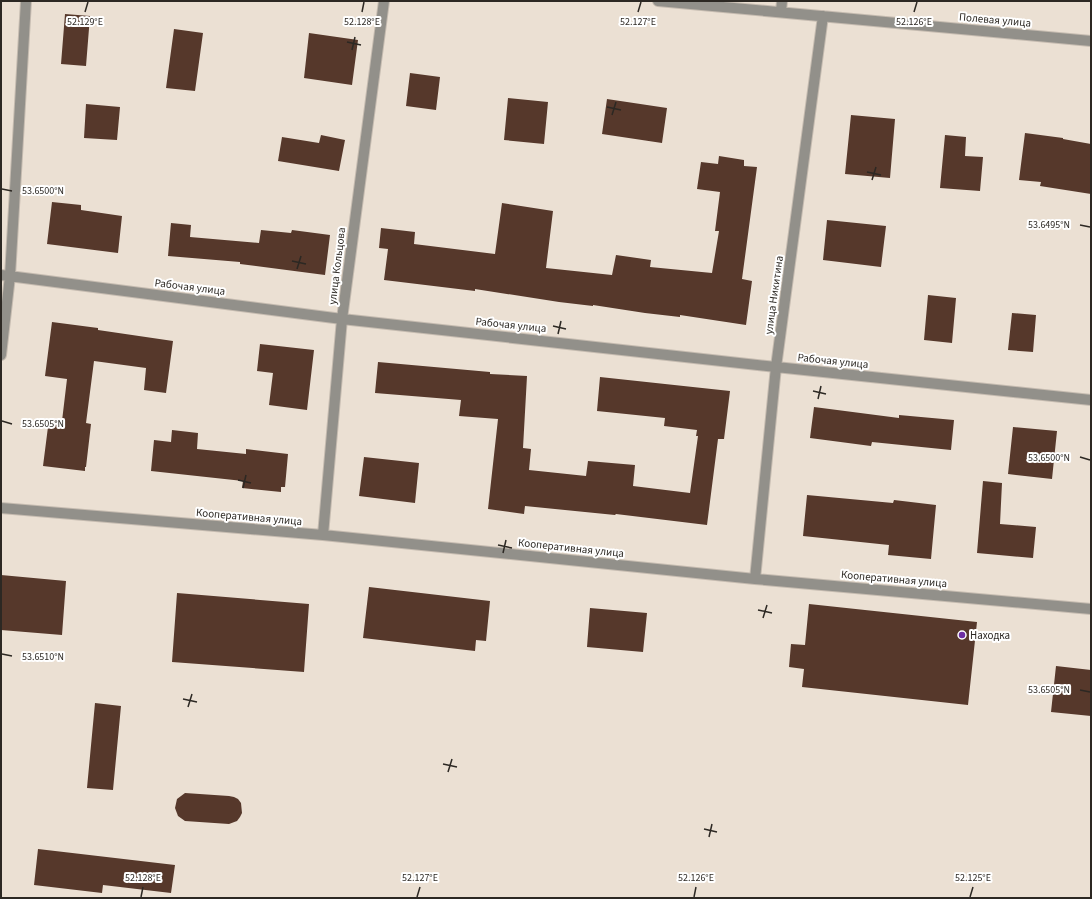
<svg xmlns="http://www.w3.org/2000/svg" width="1092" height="899" font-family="'Source Sans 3',sans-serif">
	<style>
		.building { fill: #56382b }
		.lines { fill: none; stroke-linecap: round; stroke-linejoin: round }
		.minor-casing { stroke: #c5bbb0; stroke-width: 12 }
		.minor { stroke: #92908a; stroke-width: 10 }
		.ticks { fill: none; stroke: #2c2823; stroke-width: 1.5 }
		.poi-dot { fill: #6d2ea3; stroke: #fff; stroke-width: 1.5 }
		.labels { text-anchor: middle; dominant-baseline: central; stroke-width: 4; stroke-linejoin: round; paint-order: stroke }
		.street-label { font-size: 11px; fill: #2c2823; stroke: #fff }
		.poi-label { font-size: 11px; fill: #2c2823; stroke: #fff; text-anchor: start }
		.ticks-label { font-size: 10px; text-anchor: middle; fill: #2c2823; stroke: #fff; stroke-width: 4; stroke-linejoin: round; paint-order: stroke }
	</style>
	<rect width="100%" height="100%" fill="#ebe0d3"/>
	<path class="building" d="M 65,14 L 90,16 L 86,66 L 61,64 Z
		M 174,29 L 203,33 L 195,91 L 166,88 Z
		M 309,33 L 358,40 L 352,85 L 304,78 Z
		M 410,73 L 440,77 L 436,110 L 406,106 Z
		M 508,98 L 548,102 L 544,144 L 504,140 Z
		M 607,99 L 667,108 L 662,143 L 602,134 Z
		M 86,104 L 120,107 L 117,140 L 84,138 Z
		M 851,115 L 895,119 L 890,178 L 845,174 Z
		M 1025,133 L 1063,138 L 1063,139 L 1091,144 L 1091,194 L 1040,186 L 1041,182 L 1019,180 Z
		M 321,135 L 345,140 L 339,171 L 278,161 L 282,137 L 319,143 Z
		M 945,135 L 966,137 L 965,156 L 983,157 L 980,191 L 940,188 Z
		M 719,156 L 744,160 L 744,166 L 757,167 L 742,279 L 752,281 L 746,325 L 680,315 L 680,317 L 645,313 L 593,305 L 593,306 L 559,302 L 475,289 L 475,291 L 384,280 L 388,249 L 379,248 L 381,228 L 415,232 L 414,244 L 495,254 L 502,203 L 553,211 L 546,268 L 612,275 L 616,255 L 651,260 L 650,267 L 712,273 L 719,231 L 715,231 L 720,192 L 697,189 L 701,162 L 718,164 Z
		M 52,202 L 81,205 L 81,210 L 122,216 L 118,253 L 47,244 Z
		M 827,220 L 886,226 L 881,267 L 823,260 Z
		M 171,223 L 191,225 L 190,237 L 259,243 L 261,230 L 291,233 L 292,230 L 330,235 L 325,275 L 240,264 L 240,262 L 168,256 Z
		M 928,295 L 956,298 L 952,343 L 924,340 Z
		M 1012,313 L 1036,315 L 1033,352 L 1008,350 Z
		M 52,322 L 98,328 L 98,330 L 173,341 L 166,393 L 144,390 L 146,368 L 94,361 L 86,423 L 91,424 L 86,467 L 85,467 L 85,471 L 43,466 L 49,419 L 62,421 L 67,379 L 45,376 Z
		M 260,344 L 314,350 L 307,410 L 269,405 L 273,373 L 257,371 Z
		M 378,362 L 490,372 L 490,374 L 527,376 L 523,448 L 531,449 L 529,470 L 586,476 L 588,461 L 635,465 L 633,486 L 690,493 L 698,436 L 696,436 L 697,430 L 664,426 L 665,418 L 597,411 L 600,377 L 730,391 L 724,439 L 718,439 L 707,525 L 616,514 L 615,515 L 525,506 L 524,514 L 488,509 L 498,419 L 459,416 L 461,400 L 375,393 Z
		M 814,407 L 899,418 L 899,415 L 954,420 L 951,450 L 872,442 L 871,446 L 810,438 Z
		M 1013,427 L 1057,431 L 1052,479 L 1008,474 Z
		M 172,430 L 198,433 L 197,449 L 246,454 L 246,449 L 288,454 L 285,487 L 281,487 L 281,492 L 242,488 L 243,481 L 151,471 L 154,440 L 171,442 Z
		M 364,457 L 419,463 L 415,503 L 359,496 Z
		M 983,481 L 1002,483 L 1000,524 L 1036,527 L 1033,558 L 977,553 Z
		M 807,495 L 893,503 L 894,500 L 936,505 L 931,559 L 888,555 L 889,545 L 803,536 Z
		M 1,575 L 66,581 L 62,635 L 1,630 Z
		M 369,587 L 490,601 L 486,641 L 476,640 L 475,651 L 363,638 Z
		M 177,593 L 309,604 L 304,672 L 172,662 Z
		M 809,604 L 977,622 L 968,705 L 802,687 L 804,669 L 789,667 L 791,644 L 805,645 Z
		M 590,608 L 647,613 L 643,652 L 587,647 Z
		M 1056,666 L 1091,670 L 1091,716 L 1051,712 Z
		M 95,703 L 121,706 L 113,790 L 87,788 Z
		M 185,793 L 229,796 L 234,797 L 238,799 L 241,803 L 242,813 L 240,817 L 237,821 L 229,824 L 185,821 L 178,816 L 175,808 L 177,799 Z
		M 38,849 L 175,865 L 171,893 L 103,885 L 102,893 L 34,885 Z"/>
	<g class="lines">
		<g class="minor-casing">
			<path id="minor" d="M 658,1 L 1091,41
				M 781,12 L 782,1
				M 1,275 L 342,319 L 776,367 L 1091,400
				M 1,355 L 10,276 L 26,1
				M 1,508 L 323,535 L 755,579 L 1091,609
				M 323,535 L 342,319 L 384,1
				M 755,579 L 776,367 L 823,16"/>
		</g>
		<use href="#minor" class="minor"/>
	</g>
	<path class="ticks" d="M 85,12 L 88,2M 362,12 L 364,2M 638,12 L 641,2M 914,12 L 917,2M 347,42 L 361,45M 352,50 L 355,37M 607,107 L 621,110M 612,115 L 616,102M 867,172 L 881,175M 872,180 L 876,167M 2,189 L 12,191M 1080,225 L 1090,227M 292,261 L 306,264M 297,269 L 301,256M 553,326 L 566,329M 558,334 L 561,321M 813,391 L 826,394M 818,399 L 821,386M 2,421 L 12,424M 1080,457 L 1090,460M 238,480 L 251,483M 243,488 L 246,475M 498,545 L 512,548M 503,553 L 506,540M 758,610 L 772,613M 763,618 L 767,605M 2,654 L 12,656M 1080,690 L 1090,692M 183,699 L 197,702M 188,707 L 192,694M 443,764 L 457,767M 448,772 L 452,759M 704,829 L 717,832M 709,837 L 712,824M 141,897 L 143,887M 417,897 L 420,887M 694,897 L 696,887M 970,897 L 973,887"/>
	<circle class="poi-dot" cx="962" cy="635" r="4"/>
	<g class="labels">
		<g class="street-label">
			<text transform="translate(995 20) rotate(5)">Полевая улица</text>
			<text transform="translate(337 266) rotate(-83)">улица Кольцова</text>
			<text transform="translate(190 287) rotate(7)">Рабочая улица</text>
			<text transform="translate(774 295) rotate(-82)">улица Никитина</text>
			<text transform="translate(511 325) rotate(6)">Рабочая улица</text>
			<text transform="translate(833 361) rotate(6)">Рабочая улица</text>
			<text transform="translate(249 517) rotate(5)">Кооперативная улица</text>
			<text transform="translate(571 548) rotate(6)">Кооперативная улица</text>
			<text transform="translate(894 579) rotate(5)">Кооперативная улица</text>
		</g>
		<g class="poi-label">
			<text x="970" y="635">Находка</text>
		</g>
	</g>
	<g class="ticks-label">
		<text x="85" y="25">52.129°E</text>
		<text x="362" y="25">52.128°E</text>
		<text x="638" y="25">52.127°E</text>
		<text x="914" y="25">52.126°E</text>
		<text x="43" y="194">53.6500°N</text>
		<text x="1049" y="228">53.6495°N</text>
		<text x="43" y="427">53.6505°N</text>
		<text x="1049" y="461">53.6500°N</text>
		<text x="43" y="660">53.6510°N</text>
		<text x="1049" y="693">53.6505°N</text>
		<text x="143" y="881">52.128°E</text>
		<text x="420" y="881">52.127°E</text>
		<text x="696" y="881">52.126°E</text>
		<text x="973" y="881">52.125°E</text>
	</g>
	<rect width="1092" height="899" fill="none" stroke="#2c2823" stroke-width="4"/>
</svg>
